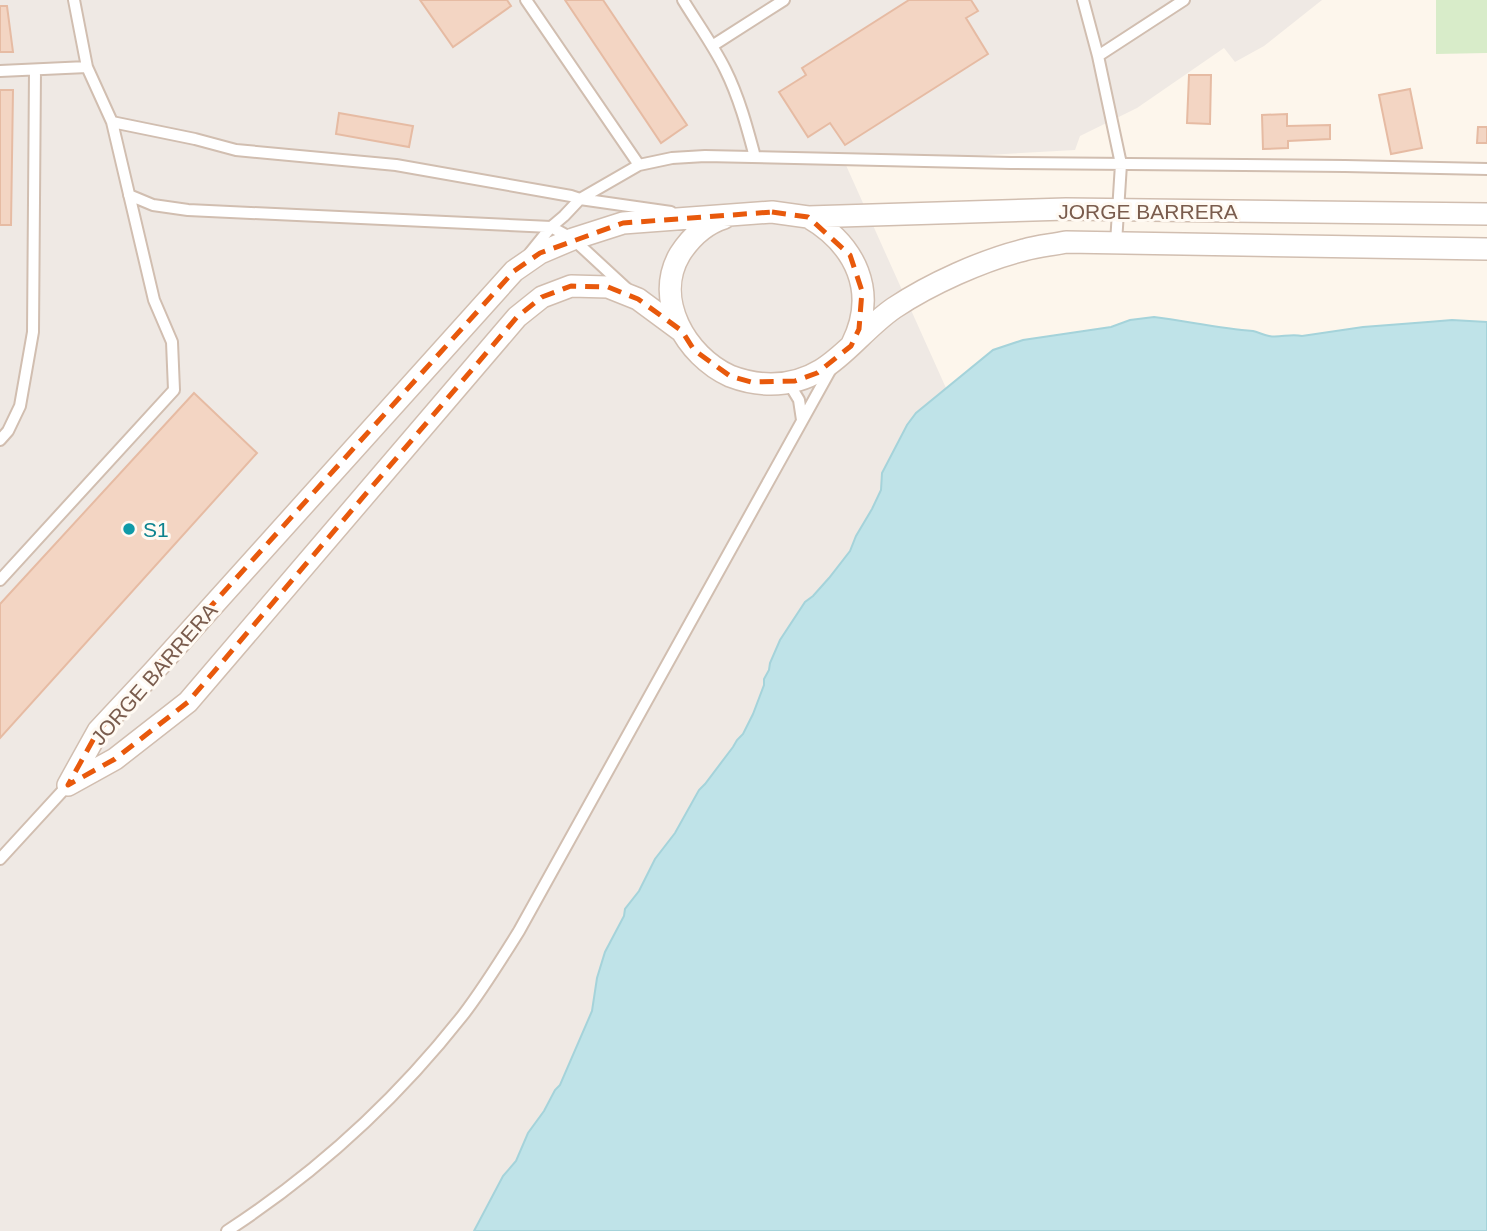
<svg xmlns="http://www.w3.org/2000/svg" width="1487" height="1231" font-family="Arial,sans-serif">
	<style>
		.industrial { fill: #efe9e4 }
		.green { fill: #d8ecc9 }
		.water { fill: #bfe3e8; stroke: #a5d3da; stroke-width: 2 }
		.building { fill: #f3d5c3; stroke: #e6bba3; stroke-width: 2 }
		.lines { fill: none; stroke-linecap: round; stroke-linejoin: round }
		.lane-casing { stroke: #d1beb0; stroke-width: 14 }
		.street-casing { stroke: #d1beb0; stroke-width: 24 }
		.lane { stroke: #fff; stroke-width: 10 }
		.street { stroke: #fff; stroke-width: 21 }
		.marked { fill: none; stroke: #e8590c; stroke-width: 5; stroke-dasharray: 14 9; stroke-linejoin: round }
		.culture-dot { fill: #0f9aa8; stroke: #fffaf3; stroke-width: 2.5 }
		.labels { text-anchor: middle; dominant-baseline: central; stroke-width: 6; stroke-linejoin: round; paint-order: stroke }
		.street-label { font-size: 21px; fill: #7a5c4d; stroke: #fffaf3 }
		.culture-label { font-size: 21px; fill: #0d838f; stroke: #fffaf3; text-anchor: start }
	</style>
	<rect width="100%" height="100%" fill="#fdf6ec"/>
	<path class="industrial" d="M 0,0 L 1322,0 L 1264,46 L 1235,62 L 1224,48 L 1137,108 L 1080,136 L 1075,150 L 845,163 L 946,388 L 916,413 L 907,425 L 882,473 L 881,489 L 872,509 L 856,536 L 850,551 L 829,578 L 813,596 L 805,602 L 780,640 L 770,663 L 769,670 L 764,679 L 764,685 L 753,714 L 743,734 L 737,740 L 733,747 L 705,784 L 699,790 L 675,833 L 655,859 L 639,891 L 625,909 L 624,915 L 605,952 L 597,978 L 592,1011 L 560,1085 L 555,1090 L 544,1111 L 528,1133 L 516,1161 L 503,1176 L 474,1231 L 0,1231 Z"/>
	<path class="green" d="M 1436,0 L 1487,0 L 1487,53 L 1436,54 Z"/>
	<path class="water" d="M 1154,317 C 1187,321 1220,329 1253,331 C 1258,332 1263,335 1269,336 C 1280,338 1291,333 1302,336 L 1363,327 L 1428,322 L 1452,320 L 1487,322 L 1487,1231 L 474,1231 L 503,1176 L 516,1161 L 528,1133 L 544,1111 L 555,1090 L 560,1085 L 592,1011 L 597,978 L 605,952 L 624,916 L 625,909 L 639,891 L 655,859 L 675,833 L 699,790 L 705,784 L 733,747 L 737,740 L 743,734 L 753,714 L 764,685 L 764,679 L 769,670 L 770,663 L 780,640 L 805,602 L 813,596 L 829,578 L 850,551 L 856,536 L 872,509 L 881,490 L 882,473 L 907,425 L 916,413 L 993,350 L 1023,340 L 1111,327 L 1130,320 Z"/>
	<path class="building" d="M 420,0 L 507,0 L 511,6 L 453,47 Z
		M 565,0 L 603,0 L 687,125 L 661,143 Z
		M 909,0 L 971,0 L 978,11 L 966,18 L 988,54 L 845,145 L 830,123 L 808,137 L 779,92 L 806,75 L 802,68 Z
		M 0,6 L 7,6 L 13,52 L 0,52 Z
		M 1189,75 L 1211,75 L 1210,124 L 1187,123 Z
		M 1410,89 L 1422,148 L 1391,154 L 1379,95 Z
		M 0,90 L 13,90 L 11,225 L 0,225 Z
		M 339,113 L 413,126 L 409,147 L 336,134 Z
		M 1287,114 L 1287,126 L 1330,125 L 1330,139 L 1288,141 L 1288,148 L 1263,149 L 1262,115 Z
		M 1478,127 L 1487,127 L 1487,143 L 1477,143 Z
		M 194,393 L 257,453 L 0,738 L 0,604 Z"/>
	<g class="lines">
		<g class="lane-casing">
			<path id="lane" d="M 526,0 L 639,165
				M 683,0 C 697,23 713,45 725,69 C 739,97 747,127 755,157
				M 1083,0 L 1098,56 L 1121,164 L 1116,243
				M 712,46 L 784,0
				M 1098,56 L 1184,0
				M 0,71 L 87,67 L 74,0
				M 112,122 L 195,139 L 236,150 L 396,165 L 571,196 L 580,199 L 671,212
				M 129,195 L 153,205 L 188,210 L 551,227 L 573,239 L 626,288
				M 530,253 L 551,227 L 564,216 L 580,199 L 639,165 L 672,158 L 705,156 L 1011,163 L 1345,166 L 1487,169
				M 788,382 L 799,400 L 802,420
				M 0,440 L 8,431 L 20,406 L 33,332 L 35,70
				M 0,580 L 174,390 L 172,342 L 154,300 L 112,122 L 87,67
				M 0,859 L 68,785
				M 227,1231 C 316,1173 397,1099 463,1015 C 483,989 501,960 519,931 L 832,367"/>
		</g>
		<g class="street-casing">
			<path id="street" d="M 808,217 C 856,245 878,292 852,344
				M 724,218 C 705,224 691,237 680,254 C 653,299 686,356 730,376 C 743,381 758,384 771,384 C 830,384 852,337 894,308 C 930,284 983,260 1024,250 C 1038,246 1052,245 1066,242 L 1487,249
				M 68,785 L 98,731 L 154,671 L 514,271 L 540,253 L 573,239 L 623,223 L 772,212 L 808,217 L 1066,209 L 1487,214
				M 68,785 L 115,759 L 188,702 L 517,317 L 542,297 L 571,286 L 608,287 L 638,299 L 680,330"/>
		</g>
		<use href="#lane" class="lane"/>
		<use href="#street" class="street"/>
	</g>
	<path class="marked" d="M 772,212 L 808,217 L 850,255 L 862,291 L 859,329 L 851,346 L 817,373 L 795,381 L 751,382 L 730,376 L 694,350 L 682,331 L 638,299 L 608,287 L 571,286 L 542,297 L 517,317 L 188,702 L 115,759 L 68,785 L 98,731 L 514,271 L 540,253 L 623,223 Z"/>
	<circle class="culture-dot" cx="129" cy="529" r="7"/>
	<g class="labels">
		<g class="street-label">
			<text x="1148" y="211">JORGE BARRERA</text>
			<text transform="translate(154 674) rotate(-49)">JORGE BARRERA</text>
		</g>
		<g class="culture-label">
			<text x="143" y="529">S1</text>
		</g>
	</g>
</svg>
